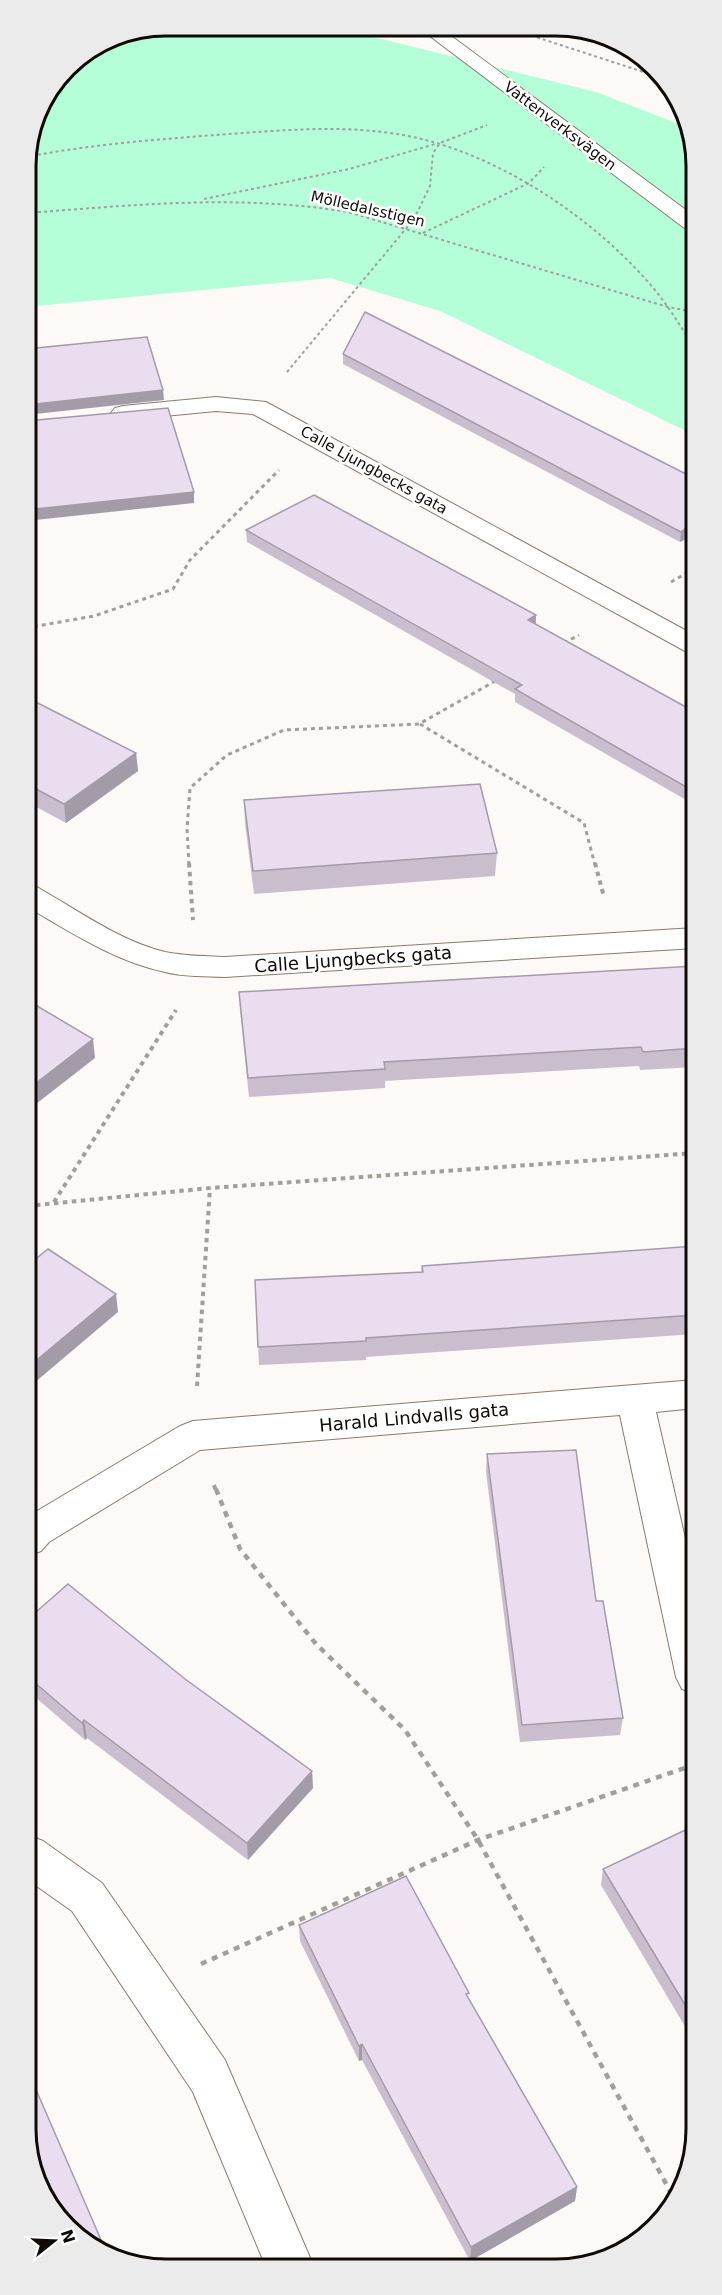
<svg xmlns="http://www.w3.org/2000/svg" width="722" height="2295" font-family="'DejaVu Sans',sans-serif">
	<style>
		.green { fill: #b4ffd8 }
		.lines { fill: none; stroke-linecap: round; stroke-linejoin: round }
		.street-casing { stroke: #8b7a6c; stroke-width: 2 }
		.secondary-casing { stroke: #8b7a6c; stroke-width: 2 }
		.path-far3 { stroke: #a29e9a; stroke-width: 2; stroke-dasharray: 3 3; stroke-linecap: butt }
		.path-far2 { stroke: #a29e9a; stroke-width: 3; stroke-dasharray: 4 4; stroke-linecap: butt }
		.path-far1 { stroke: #a29e9a; stroke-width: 4; stroke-dasharray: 4.5 4.5; stroke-linecap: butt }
		.path { stroke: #a29e9a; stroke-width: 4.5; stroke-dasharray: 6 6; stroke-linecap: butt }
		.street { fill: #fff; fill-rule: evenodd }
		.secondary { fill: #fff; fill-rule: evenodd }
		.wall { fill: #cabece }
		.shaded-wall { fill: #a49ba8 }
		.building { fill: #ebddf0; stroke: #a49ba8; stroke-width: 1.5 }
		.labels { text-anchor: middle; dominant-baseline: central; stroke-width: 5; stroke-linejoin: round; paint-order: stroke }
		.far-street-label { font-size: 15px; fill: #100a06; stroke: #fff }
		.street-label { font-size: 18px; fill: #100a06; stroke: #fff }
		.rim { fill: none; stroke: #100a06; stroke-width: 3 }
	</style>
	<rect width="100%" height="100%" fill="#fdf9f6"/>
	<path class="green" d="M 166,26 L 337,28 L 596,92 L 687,127 L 694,139 L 694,435 L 440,311 L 330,278 L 26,307 L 26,157 L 36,112 L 67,66 L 113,36 Z"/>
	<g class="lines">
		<g class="street-casing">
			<path id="street" d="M 216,397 L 266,402 L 694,635 L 694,653 L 685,651 L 253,414 L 216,411 L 123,420 L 115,418 L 111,413 L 115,408 L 123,406 Z
				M 27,884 L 37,887 C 77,910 120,941 165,952 C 184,956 205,956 225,957 L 695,928 L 695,948 L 225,977 C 205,976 184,977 165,972 C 114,961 71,932 27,907 Z
				M 695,1380 L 695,1408 L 656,1412 L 696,1586 L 696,1694 L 682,1689 L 676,1677 L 620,1415 L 200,1450 L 49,1542 L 41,1551 L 27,1556 L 27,1517 L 180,1426 L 193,1421 Z
				M 28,1835 L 43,1841 L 102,1883 L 225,2060 L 314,2267 L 266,2267 L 193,2092 L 72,1911 L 28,1880 Z"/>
		</g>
		<g class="secondary-casing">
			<path id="secondary" d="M 418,27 L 439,27 L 694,216 L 694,232 L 687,230 Z"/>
		</g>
		<path class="path-far3" d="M 530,28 L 536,37 L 662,78
			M 26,157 C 93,144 161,139 229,134 C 285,130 341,125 397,134 C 493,149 598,219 659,295 C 672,312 683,330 694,348
			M 204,199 L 349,169 L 439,143
			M 26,213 C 137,205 237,194 348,212 L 668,307 L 694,312
			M 423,233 L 529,183 L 544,167
			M 287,372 L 414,219 L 430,186 L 433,153 L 440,143 L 487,125"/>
		<path class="path-far2" d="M 671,582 L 694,569
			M 26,628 L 94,616 L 173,589 L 190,560 L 279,470
			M 564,643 L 579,635
			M 420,724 L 584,823 L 595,865
			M 189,865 L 187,829 L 190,788 L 227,755 L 284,730 L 419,724 L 497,680"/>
		<path class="path-far1" d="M 189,863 L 193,920
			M 595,863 L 604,897
			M 54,1202 L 176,1010
			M 27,1206 L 210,1188 L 695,1153
			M 197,1386 L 210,1188
			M 214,1485 L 216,1491"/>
		<path class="path" d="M 216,1489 L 240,1549 L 316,1644 L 405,1730 L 478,1840 L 675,2200
			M 201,1964 L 478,1840 L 696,1764"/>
		<use href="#street" class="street"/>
		<use href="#secondary" class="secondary"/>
	</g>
	<path class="wall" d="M 343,354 L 694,478 L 694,545 L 684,540 L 680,542 L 343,364 Z
		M 246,530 L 536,615 L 536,624 L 695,712 L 695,805 L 515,702 L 515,694 L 247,542 Z
		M 26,697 L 136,753 L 138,771 L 66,823 L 27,802 Z
		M 244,800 L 497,853 L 495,876 L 254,894 L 245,823 Z
		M 695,966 L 695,1067 L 640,1070 L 639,1066 L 385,1081 L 385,1088 L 249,1097 L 240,1010 L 239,992 Z
		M 695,1246 L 695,1334 L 366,1357 L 366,1360 L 259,1365 L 255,1280 L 421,1272 L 422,1266 Z
		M 487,1454 L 623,1718 L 620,1735 L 520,1742 L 486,1472 Z
		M 28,1619 L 185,1679 L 312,1771 L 313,1788 L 248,1860 L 87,1738 L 85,1740 L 28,1691 Z
		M 696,1825 L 696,2045 L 601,1885 L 603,1869 Z
		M 299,1925 L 469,1999 L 577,2187 L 575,2201 L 470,2261 L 362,2060 L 359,2061 L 300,1941 Z"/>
	<path class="shaded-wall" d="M 163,390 L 164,400 L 26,415 L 26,405 Z
		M 194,492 L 194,503 L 26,521 L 26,510 Z
		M 685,529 L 684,540 L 680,542 L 681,532 Z
		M 536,615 L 535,627 L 528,620 Z
		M 136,753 L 138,771 L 66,823 L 64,804 Z
		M 93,1039 L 95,1058 L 27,1111 L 27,1090 Z
		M 116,1294 L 118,1312 L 27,1389 L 27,1368 Z
		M 84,1720 L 87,1738 L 85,1740 L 82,1723 Z
		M 312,1771 L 313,1788 L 248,1860 L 247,1843 Z
		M 362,2044 L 362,2060 L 359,2061 L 359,2046 Z
		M 577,2187 L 575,2201 L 470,2261 L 471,2247 Z"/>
	<path class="building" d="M 365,312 L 694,478 L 694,534 L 685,529 L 681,532 L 343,354 Z
		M 147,337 L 163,390 L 26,405 L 26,349 Z
		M 168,408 L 194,492 L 26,510 L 26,421 Z
		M 314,495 L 536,615 L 528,620 L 695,712 L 695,792 L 515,689 L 522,685 L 246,530 Z
		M 26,697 L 136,753 L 64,804 L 27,784 Z
		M 480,784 L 497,853 L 253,871 L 244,800 Z
		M 695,966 L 695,1048 L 643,1052 L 641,1047 L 384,1062 L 385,1069 L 248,1078 L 239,992 Z
		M 27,1000 L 93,1039 L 27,1090 Z
		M 695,1246 L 695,1315 L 366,1338 L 366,1341 L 258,1347 L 255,1280 L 423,1272 L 422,1266 Z
		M 48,1249 L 116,1294 L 27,1368 L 27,1266 Z
		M 576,1450 L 596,1601 L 603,1601 L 623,1718 L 522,1725 L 487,1454 Z
		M 68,1584 L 185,1679 L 312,1771 L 247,1843 L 84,1720 L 82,1723 L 28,1677 L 28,1619 Z
		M 696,1825 L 696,2023 L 603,1869 Z
		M 406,1876 L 469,1993 L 466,1994 L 577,2187 L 471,2247 L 362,2044 L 359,2046 L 299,1925 Z
		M 28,2072 L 28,2071 L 105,2249 L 66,2228 L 28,2156 Z"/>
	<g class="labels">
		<g class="far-street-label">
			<text transform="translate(560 126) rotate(37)">Vattenverksvägen</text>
			<text transform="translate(368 209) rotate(13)">Mölledalsstigen</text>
			<text transform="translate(374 470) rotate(29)">Calle Ljungbecks gata</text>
		</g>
		<g class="street-label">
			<text transform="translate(353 959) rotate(-4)">Calle Ljungbecks gata</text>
			<text transform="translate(414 1417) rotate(-5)">Harald Lindvalls gata</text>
		</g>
	</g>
	<path d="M0 0H722V2295H0ZM166 36H556A130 130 0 0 1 686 166V2129A130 130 0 0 1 556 2259H166A130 130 0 0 1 36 2129V166A130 130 0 0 1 166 36Z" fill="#ecebeb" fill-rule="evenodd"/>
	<path class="rim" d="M166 36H556A130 130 0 0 1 686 166V2129A130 130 0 0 1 556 2259H166A130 130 0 0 1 36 2129V166A130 130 0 0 1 166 36Z"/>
	<g transform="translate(54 2241) rotate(72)" stroke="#ffffff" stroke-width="4.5" paint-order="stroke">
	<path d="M0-4.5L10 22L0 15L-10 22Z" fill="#100a06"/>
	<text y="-9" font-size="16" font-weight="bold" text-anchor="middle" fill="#100a06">N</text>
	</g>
</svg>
